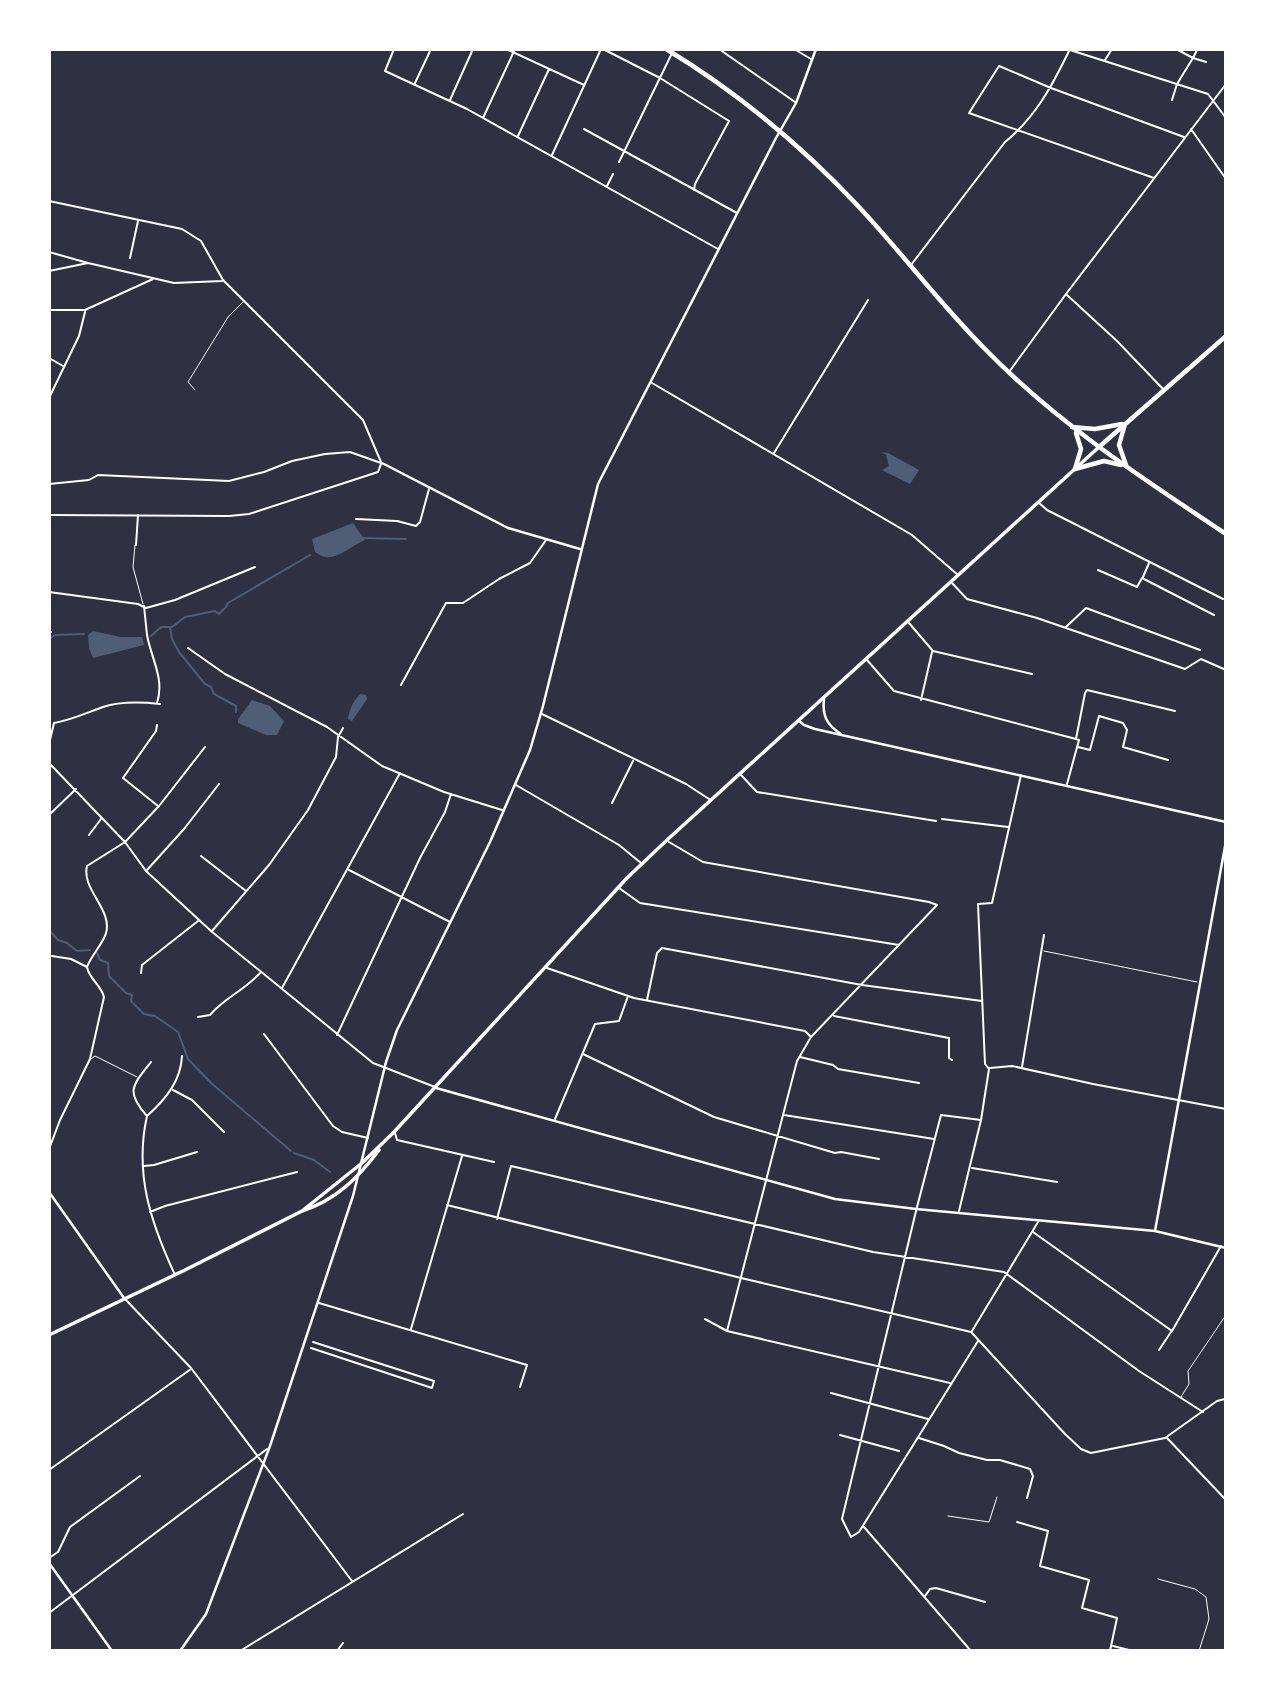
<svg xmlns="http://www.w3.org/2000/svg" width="1275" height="1700" font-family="Georgia,serif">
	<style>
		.water { fill: #4f5d75 }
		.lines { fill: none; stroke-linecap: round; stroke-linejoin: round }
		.stream { stroke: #4f5d75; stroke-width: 2 }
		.service { stroke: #fff; stroke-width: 1 }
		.pedestrian { stroke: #fff; stroke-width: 2 }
		.minor { stroke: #fff; stroke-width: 2 }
		.tertiary { stroke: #fff; stroke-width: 2.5 }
		.secondary { stroke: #fff; stroke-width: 2.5 }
		.primary { stroke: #fff; stroke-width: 3.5 }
		.trunk { stroke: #fff; stroke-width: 4.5 }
	</style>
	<rect width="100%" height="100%" fill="#2d3142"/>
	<path class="water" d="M 881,452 L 888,453 L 919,470 L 910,484 L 882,470 L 889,466 L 886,455 Z
		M 353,523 L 365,540 C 346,548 333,566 315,552 L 312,539 Z
		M 93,631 L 121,637 L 142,637 L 144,645 L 93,658 L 89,648 L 88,635 Z
		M 361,694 L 366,695 L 367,699 L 352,721 L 348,719 C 349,711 354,698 361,694 Z
		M 252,700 L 270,706 L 284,721 L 277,735 L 266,735 L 238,723 L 238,719 Z"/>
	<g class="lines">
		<path class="stream" d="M 362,538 L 406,539
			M 170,627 L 172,639 L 179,652 L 205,684 L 211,687 L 214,694 L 236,706 L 236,712
			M 151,636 L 161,627 L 172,627 L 185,617 L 215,611 L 219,614 L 226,607 L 228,603 L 310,555
			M 49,639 L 55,635 L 84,634
			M 49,930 L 58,940 L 67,943 L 77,951 L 90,950
			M 97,953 L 100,960 L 108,963 L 109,976 L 126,993 L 132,995 L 131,1001 L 144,1014 L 155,1016 L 178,1032 L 188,1059 L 211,1083 L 291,1151
			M 294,1153 L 314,1160 L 330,1172"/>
		<path class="service" d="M 195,390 L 188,382 L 228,317 L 244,301
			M 135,545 L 133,567 L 143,604
			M 1044,951 L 1197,982
			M 91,1059 L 95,1056 L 137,1077
			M 1181,1397 L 1189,1384 L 1188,1371 L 1226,1315
			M 948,1516 L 989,1522 L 997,1497
			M 1158,1579 L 1195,1589 L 1206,1597 L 1209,1619 L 1199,1651"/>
		<path class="pedestrian" d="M 311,1348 L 432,1388 L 434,1381 L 313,1342"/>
		<path class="minor" d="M 394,49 L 385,71 L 467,109 L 718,249
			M 506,49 L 584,85
			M 603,49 L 660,78 L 729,121 L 695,184 L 694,190
			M 719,49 L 795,102
			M 794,49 L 811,59
			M 1070,50 L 1208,94 L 1226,118
			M 1197,50 L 1193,58 L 1206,62
			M 1105,60 L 1112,49
			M 415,83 L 431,49
			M 450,100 L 473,49
			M 1172,100 L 1177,84 L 1193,58 L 1176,49
			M 483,118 L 515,49
			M 584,129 L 737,213
			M 1191,129 L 1226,179
			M 518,136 L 549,69
			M 552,155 L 601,49
			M 619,162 L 674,49
			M 1154,178 L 969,113 L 999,66 L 1051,88 L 1184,137
			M 607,186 L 613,174
			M 49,201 L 182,229 L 201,241 L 223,280 L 363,420 L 381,462
			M 49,252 L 88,263
			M 130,258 L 138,221
			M 911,265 L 1005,142 C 1036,117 1053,84 1070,49
			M 49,271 L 88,263 L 174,283 L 222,281
			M 1067,295 L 1117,341 L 1163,389
			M 49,310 L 85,310 L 153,279
			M 49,358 L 63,366
			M 1009,372 L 1066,294 L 1226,84
			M 652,383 L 912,535 L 958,575
			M 49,398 L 79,336 L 85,312
			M 774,453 L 868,300
			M 49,484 L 89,480 L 98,475 L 229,481 L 264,472 L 292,461 L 325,454 L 350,452 L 381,463
			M 1038,502 L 1047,510 L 1223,599
			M 49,515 L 229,516 L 249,514 L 378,472 L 381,464
			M 356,519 L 397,521 L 416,526 L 420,522 L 429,489
			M 136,545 L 138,515
			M 1098,570 L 1137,587 L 1142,578 L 1214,615
			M 1143,577 L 1149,563
			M 952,583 L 967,599 L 1037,618 L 1185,669 L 1201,659 L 1226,670
			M 49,592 L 138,604 L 146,608 L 175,600 L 255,567
			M 144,606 C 145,616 146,626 147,635 C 151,658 165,679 157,703
			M 909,623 L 933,651 L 1032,674
			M 1066,627 L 1086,608 L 1200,650
			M 49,632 L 51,632
			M 188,648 L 225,674 L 327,727 L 382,766 L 444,792 L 502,810
			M 867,660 L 894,691 L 1076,739
			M 401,685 L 446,603 L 463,603 L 499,579 L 530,563 L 546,540
			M 921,700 L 932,652
			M 542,714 L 686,784 L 709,799
			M 157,725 L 156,731 L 123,778 L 158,806
			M 49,744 L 54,723 C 72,720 86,713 103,707 C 121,701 142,702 160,704
			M 1078,747 L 1090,750 L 1099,716 L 1123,723 L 1127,730 L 1123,747 L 1168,760
			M 49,763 L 125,842 L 146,871 L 211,931 L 373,1063 L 435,1087
			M 740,774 L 757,792 L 936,821
			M 1067,784 L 1079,740 L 1076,739 L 1085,693 L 1087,690 L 1175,711
			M 516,785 L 619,845 L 641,863
			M 612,803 L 633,761
			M 49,815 L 76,789
			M 942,819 L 1008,827
			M 89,835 L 101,819
			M 669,842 L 703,862 L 929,902 L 937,905 L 811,1037 L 797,1061 L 727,1331
			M 201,856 L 246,891
			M 147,870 L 184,829 L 219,784
			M 349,870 L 450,922
			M 619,888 L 640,903 L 899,945
			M 212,931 L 269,865 L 308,810 L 336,757 L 338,737 L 343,728
			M 87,967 C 91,956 104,942 106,933 C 113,910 81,889 87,866 L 125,842 L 159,806 L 205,747
			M 547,968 L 634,998 L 805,1031 L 810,1036
			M 141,973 L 142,965 L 198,921
			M 282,988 L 400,773
			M 647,1000 L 657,953 L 662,948 L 862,985 L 982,1001
			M 834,1016 L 949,1038 L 949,1058 L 952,1060
			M 198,1017 L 210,1015 C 224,998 245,990 260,973
			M 264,1034 L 333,1126 L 342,1132 L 368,1138
			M 337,1035 L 420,858 L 445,812 L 451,794
			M 583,1054 L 714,1117 L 835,1153 L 841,1152 L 879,1159
			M 800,1057 L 833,1065 L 838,1069 L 919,1083
			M 1022,1067 L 1044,935
			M 990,1068 L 1012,1066 L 1093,1084 L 1226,1109
			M 173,1090 L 192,1100 L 224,1132
			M 146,1115 C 125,1091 133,1085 151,1062
			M 784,1115 L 934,1139
			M 555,1119 L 595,1024 L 619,1021 L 628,996
			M 395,1133 L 397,1140 L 494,1162
			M 49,1149 L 60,1120 L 90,1059 L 104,997 C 101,985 89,979 87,967 L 71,959 L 52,956
			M 144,1166 L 154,1165 L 197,1152
			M 972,1168 L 1057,1182
			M 447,1205 L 741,1278 L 971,1332
			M 959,1211 L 981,1120 L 989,1069 L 985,1064 L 978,904 L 992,903 L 1021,775
			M 150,1212 L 165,1206 L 297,1172
			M 497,1219 L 511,1166 L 873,1252 L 1004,1272 L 1139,1371 L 1203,1412
			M 1033,1232 L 1172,1331 L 1221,1246
			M 175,1275 C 151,1223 134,1174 147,1116 C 165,1100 181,1081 182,1056
			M 125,1299 L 191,1368 L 352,1581
			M 319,1303 L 527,1365 L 520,1387
			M 705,1319 L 727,1331 L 950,1383
			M 411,1329 L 462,1156
			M 972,1331 L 1038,1222
			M 972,1333 L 1065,1434 L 1081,1449 L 1091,1453 L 1165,1438 L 1217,1401 L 1225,1399
			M 978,1341 L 859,1532 L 851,1537 L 842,1519 L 916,1211 L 941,1115 L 981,1120
			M 1159,1350 L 1171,1332
			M 831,1393 L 928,1419
			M 840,1435 L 899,1451
			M 919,1438 L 944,1446 L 959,1453 L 987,1460 L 1000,1460 L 1030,1469 L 1033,1476 L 1027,1498
			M 1167,1438 L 1226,1500
			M 49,1470 L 191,1369
			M 1017,1522 L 1048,1531 L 1040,1566 L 1089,1580 L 1082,1608 L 1117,1618 L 1110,1651
			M 864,1527 L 971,1651
			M 49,1558 L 58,1552 L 70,1527 L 140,1476
			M 925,1596 L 930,1589 L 936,1588 L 985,1602
			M 49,1613 L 267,1449
			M 1113,1646 L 1133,1651
			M 240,1651 L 463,1514
			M 337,1651 L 343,1643"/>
		<path class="tertiary" d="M 382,463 L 508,528 L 580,549
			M 436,1088 L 835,1199 L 916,1209 L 1155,1231
			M 1226,1388 L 1226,1406
			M 49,1563 L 112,1651"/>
		<path class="secondary" d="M 824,699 C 822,716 827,725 841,734
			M 798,720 L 804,725 L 815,729 L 1226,822
			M 1226,841 L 1155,1231 L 1226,1248
			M 49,1192 L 124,1298
			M 180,1651 L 206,1614 L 270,1446 L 353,1196 L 386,1062 L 397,1030 L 490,842 L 530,750 L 543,706 L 598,484 L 776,138 L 796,103 L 816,49"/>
		<path class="primary" d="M 302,1211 L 362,1163 L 394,1132 L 627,878 L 667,840 L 1099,447
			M 49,1335 L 183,1271 L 302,1211 C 336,1200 358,1178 379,1150"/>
		<path class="trunk" d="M 666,49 C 737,92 802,146 859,207 C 902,253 941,305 986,350 C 1057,423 1142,478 1226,534
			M 1125,424 L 1119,445 L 1126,465
			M 1072,427 L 1095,429 L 1122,424
			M 1099,447 L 1226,336
			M 1075,469 L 1104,461 L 1121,465
			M 1075,469 L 1081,449 L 1076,433"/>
	</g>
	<rect width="1275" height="1700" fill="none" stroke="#ffffff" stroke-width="102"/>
</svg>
